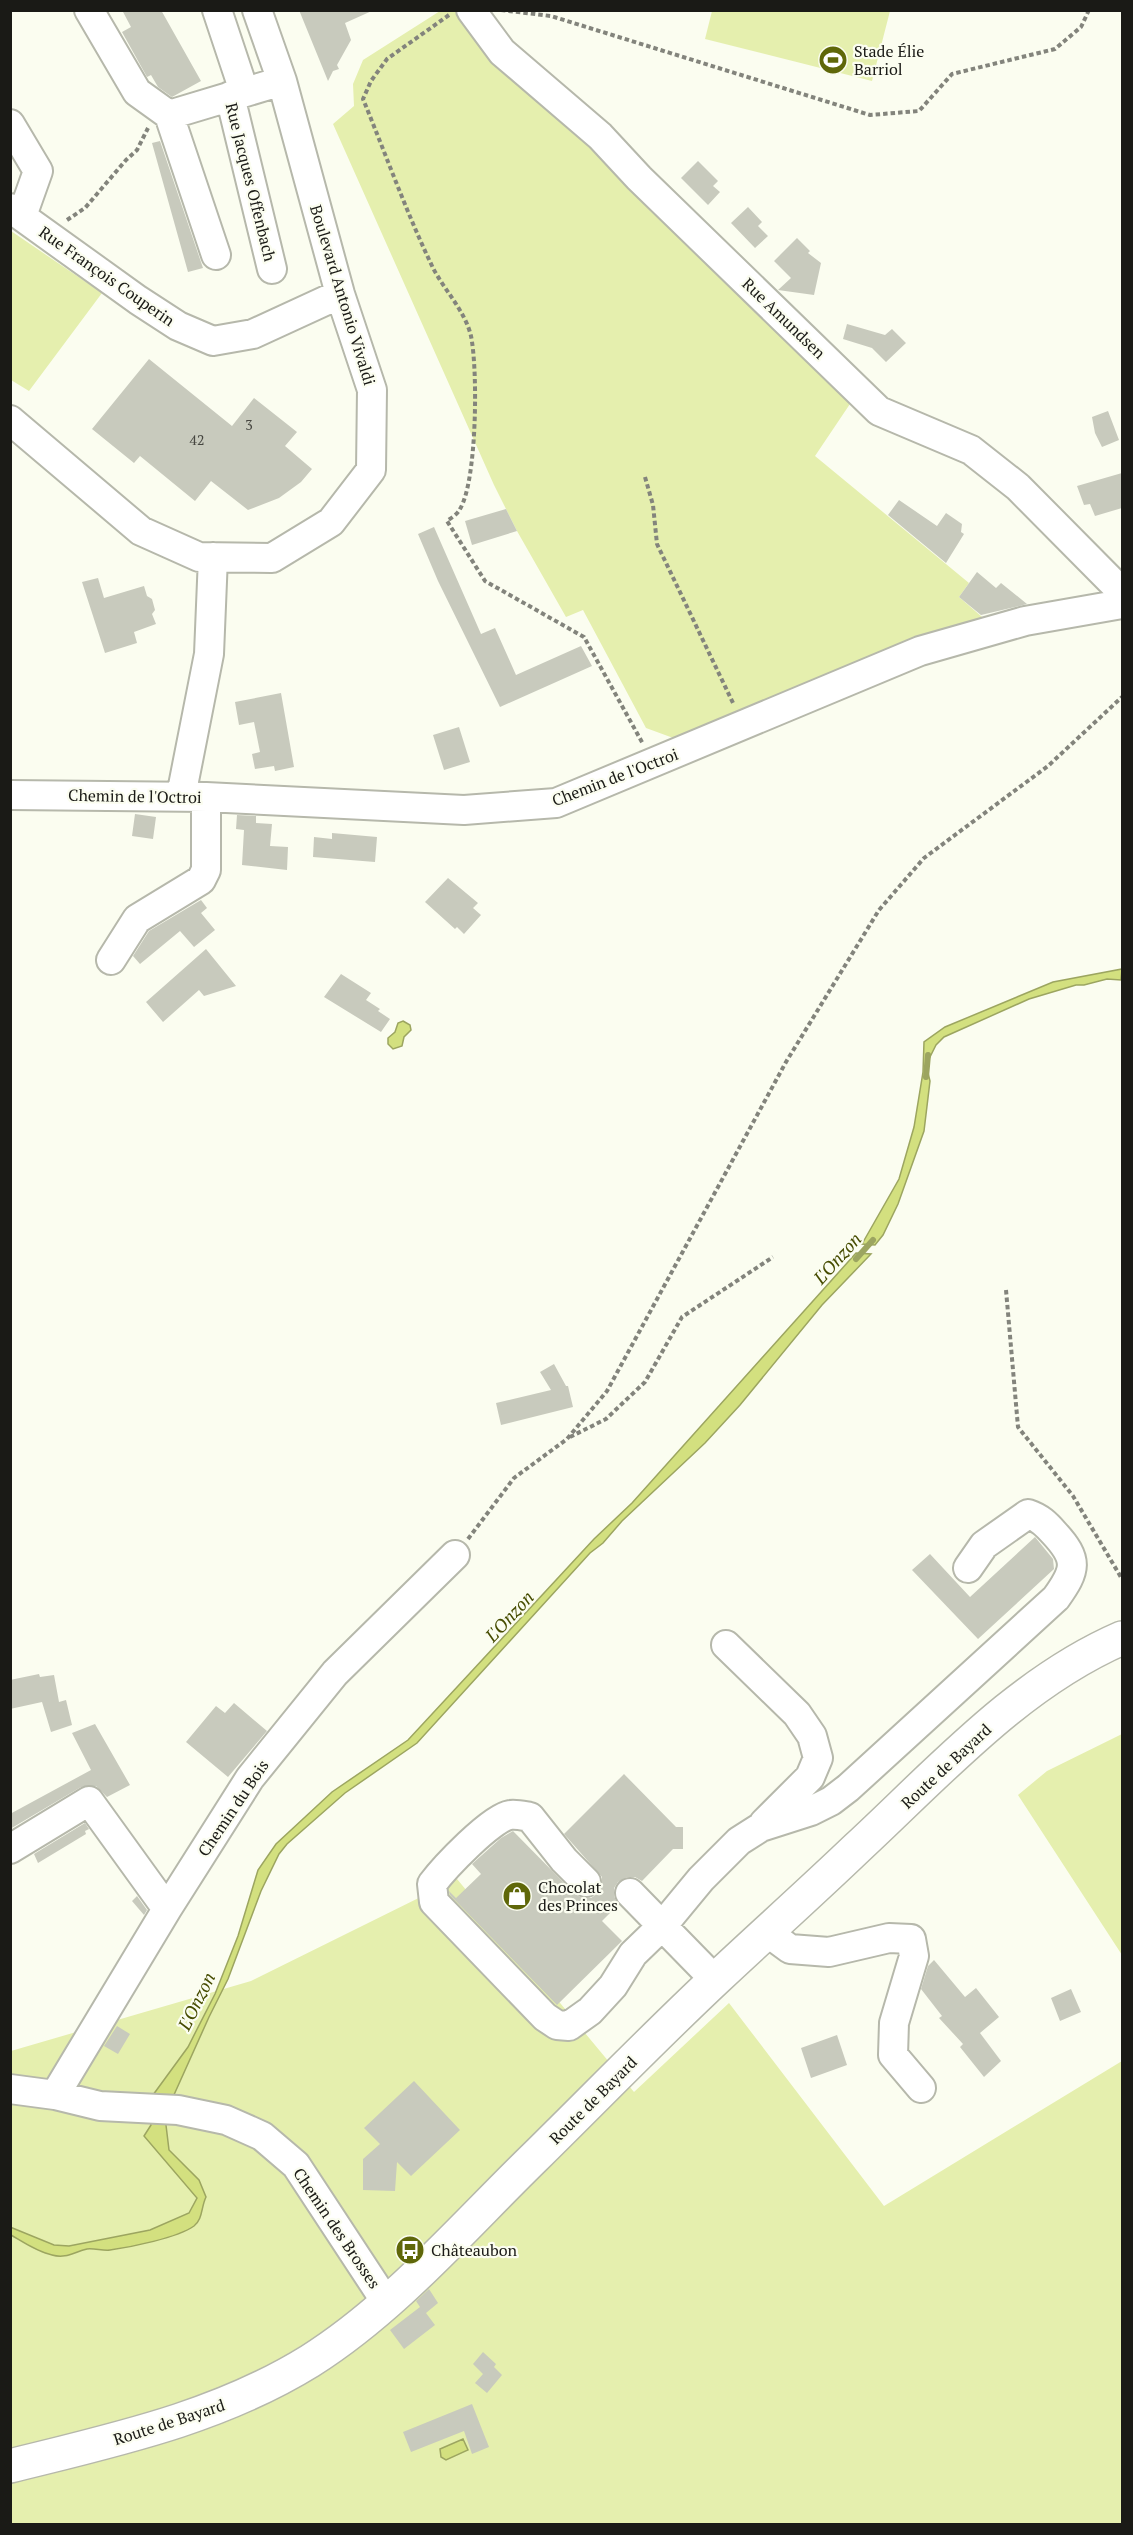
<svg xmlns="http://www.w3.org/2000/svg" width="1133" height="2535" font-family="'PT Serif',serif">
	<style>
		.green { fill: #e5efae }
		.water { fill: #d3e07f; stroke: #9ca560; stroke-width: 1.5 }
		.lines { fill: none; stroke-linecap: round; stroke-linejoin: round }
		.stream { stroke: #9ca560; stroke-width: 6 }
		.building { fill: #c8cabd }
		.minor-casing { stroke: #b6b8ab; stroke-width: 32 }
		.major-casing { stroke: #b6b8ab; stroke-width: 36 }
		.path { stroke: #83847c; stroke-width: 4; stroke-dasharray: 4.5 3; stroke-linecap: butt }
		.minor { stroke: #fff; stroke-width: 28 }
		.major { stroke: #fff; stroke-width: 33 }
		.labels { text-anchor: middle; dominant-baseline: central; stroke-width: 4.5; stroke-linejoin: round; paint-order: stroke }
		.number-label { font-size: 14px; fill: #464640 }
		.poi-label { font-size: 16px; fill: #1a1a16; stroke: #fbfdf0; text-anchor: start }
		.street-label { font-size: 16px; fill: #1a1a16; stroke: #fbfdf0 }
		.water-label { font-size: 18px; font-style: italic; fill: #464c00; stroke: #fbfdf0 }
	</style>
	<rect width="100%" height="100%" fill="#fbfdf0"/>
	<path class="green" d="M 440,11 L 458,11 L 854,398 L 815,456 L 969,583 L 959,597 L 989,623 L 676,739 L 646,728 L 583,610 L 566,617 L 517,531 L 494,485 L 333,124 L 354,106 L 353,84 L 363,60 Z
		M 712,11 L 712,10 L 890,11 L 872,81 L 705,39 Z
		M 11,231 L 102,293 L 29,391 L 11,380 Z
		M 1122,1734 L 1122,1955 L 1018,1795 L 1047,1771 Z
		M 457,1879 L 634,2092 L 729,2003 L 884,2206 L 1122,2061 L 1122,2524 L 11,2524 L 11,2051 L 251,1981 Z"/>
	<path class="water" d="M 1122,969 L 1121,980 L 1107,979 L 1084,985 L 1076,985 L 1029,999 L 944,1037 L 936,1045 L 926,1065 L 930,1081 L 924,1131 L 898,1204 L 883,1235 L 875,1245 L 862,1244 L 899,1179 L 914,1127 L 923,1072 L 924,1042 L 945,1027 L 1053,982 Z
		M 403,1021 L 410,1025 L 411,1030 L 404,1037 L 402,1046 L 393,1049 L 388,1044 L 388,1038 L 395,1032 L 398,1023 Z
		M 856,1253 L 871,1254 L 822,1305 L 740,1405 L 705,1443 L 622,1521 L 603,1543 L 590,1553 L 417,1743 L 345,1793 L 287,1844 L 279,1854 L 261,1891 L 228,1979 L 209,2017 L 173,2097 L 153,2095 L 188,2047 L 215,1994 L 238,1936 L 258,1870 L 276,1844 L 332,1792 L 408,1740 L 594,1539 L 632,1503 Z
		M 149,2117 L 165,2117 L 169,2150 L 199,2180 L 206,2197 C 201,2207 203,2219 194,2226 C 177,2238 131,2247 110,2250 C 103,2251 94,2248 87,2249 C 74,2252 66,2259 52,2255 C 37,2252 23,2242 11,2235 L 10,2227 L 54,2245 L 69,2246 L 150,2230 L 189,2213 L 197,2198 L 144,2136 L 151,2125 Z
		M 463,2439 L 468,2450 L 446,2460 L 441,2457 L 440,2449 Z"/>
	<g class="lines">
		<path class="stream" d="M 926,1077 L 928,1055
			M 856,1259 L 873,1240"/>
	</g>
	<path class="building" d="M 122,10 L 161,10 L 201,81 L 172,97 L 158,87 L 151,75 L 147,77 L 122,32 L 131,27 Z
		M 299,10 L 374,10 L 345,23 L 351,40 L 337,65 L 339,69 L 333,71 L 328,81 Z
		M 160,141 L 203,268 L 188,272 L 152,143 Z
		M 698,161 L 718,181 L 713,186 L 720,192 L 708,205 L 681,178 Z
		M 748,207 L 762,222 L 758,226 L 768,236 L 755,248 L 731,223 Z
		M 797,238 L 810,251 L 808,253 L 821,263 L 814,295 L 778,290 L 791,278 L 774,261 Z
		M 847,324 L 885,335 L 892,329 L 906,343 L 886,362 L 872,348 L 843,339 Z
		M 149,359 L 232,426 L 254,398 L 297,432 L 285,446 L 312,469 L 301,482 L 279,498 L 248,510 L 211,481 L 195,501 L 140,456 L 134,463 L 92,429 Z
		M 1108,411 L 1119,440 L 1102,447 L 1095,433 L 1092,417 Z
		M 1122,473 L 1122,508 L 1095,516 L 1090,504 L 1084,505 L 1077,486 Z
		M 899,500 L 937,526 L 946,513 L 962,524 L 961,532 L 964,534 L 946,563 L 888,515 Z
		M 506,509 L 517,531 L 472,545 L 465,521 Z
		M 434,527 L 481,634 L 495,628 L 516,675 L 581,646 L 592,666 L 500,707 L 438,581 L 418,534 Z
		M 977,572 L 996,588 L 1001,583 L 1027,604 L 981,615 L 959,597 Z
		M 98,578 L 104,598 L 144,586 L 147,596 L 152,599 L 155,610 L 152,614 L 156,624 L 134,632 L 137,643 L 105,653 L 82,582 Z
		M 281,693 L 294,767 L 275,771 L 274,766 L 255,769 L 252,754 L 260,752 L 254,722 L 239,725 L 235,702 Z
		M 459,727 L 470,762 L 444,770 L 433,735 Z
		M 135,814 L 156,817 L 153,839 L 132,836 Z
		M 237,815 L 256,816 L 256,823 L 272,824 L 270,846 L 288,847 L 287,870 L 242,865 L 244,830 L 236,829 Z
		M 332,833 L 377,837 L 375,862 L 313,857 L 314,837 L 332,839 Z
		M 448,878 L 478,903 L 473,908 L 481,915 L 464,934 L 457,927 L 455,929 L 425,902 Z
		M 201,900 L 207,908 L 201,913 L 215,930 L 194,947 L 180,931 L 140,964 L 133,956 L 149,931 Z
		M 206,949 L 236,986 L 204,996 L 199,990 L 163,1022 L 146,1002 Z
		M 341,974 L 371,993 L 366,1000 L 380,1009 L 378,1011 L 390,1019 L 381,1032 L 324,997 Z
		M 554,1364 L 566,1386 L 568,1386 L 573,1407 L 501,1425 L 496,1403 L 551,1390 L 540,1372 Z
		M 1035,1537 L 1053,1559 L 1054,1569 L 978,1639 L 912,1570 L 930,1554 L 970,1597 Z
		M 39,1674 L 40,1677 L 54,1675 L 59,1702 L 66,1700 L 72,1725 L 51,1732 L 42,1702 L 10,1709 L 10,1680 Z
		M 234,1703 L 267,1731 L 228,1777 L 186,1742 L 216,1706 L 225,1713 Z
		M 95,1724 L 130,1785 L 107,1797 L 96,1786 L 81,1787 L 10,1829 L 10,1814 L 91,1770 L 72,1733 Z
		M 624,1774 L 676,1827 L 683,1827 L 683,1849 L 673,1849 L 642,1881 L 635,1877 L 627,1877 L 618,1882 L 614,1888 L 614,1896 L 618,1905 L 602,1921 L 622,1941 L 557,2005 L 450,1895 L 449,1891 L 456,1898 L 481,1874 L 472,1864 L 501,1838 L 513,1831 L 575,1894 L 582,1898 L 591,1898 L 597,1894 L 602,1887 L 602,1877 L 564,1834 Z
		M 85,1823 L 89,1829 L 85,1831 L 86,1834 L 38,1863 L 34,1854 Z
		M 137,1896 L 147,1910 L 144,1915 L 132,1901 Z
		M 934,1960 L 965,1997 L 976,1988 L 999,2017 L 980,2033 L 1001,2061 L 984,2077 L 960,2047 L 963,2044 L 939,2018 L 942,2016 L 921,1989 L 928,1966 Z
		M 1071,1989 L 1081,2012 L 1060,2021 L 1051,1998 Z
		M 117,2026 L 130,2034 L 118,2054 L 104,2046 Z
		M 837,2035 L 847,2065 L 811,2078 L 801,2048 Z
		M 414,2081 L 460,2130 L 411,2176 L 397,2162 L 395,2191 L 363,2190 L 363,2159 L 380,2144 L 364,2128 Z
		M 429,2289 L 438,2303 L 426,2313 L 435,2325 L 404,2349 L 390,2330 L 420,2307 L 416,2301 Z
		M 483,2352 L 496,2364 L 494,2367 L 502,2375 L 487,2393 L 475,2383 L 483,2374 L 473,2364 Z
		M 472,2404 L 489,2447 L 472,2454 L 464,2431 L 411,2452 L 403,2432 Z"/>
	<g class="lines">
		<g class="minor-casing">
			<path id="minor" d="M 89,10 L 137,92 L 169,115 L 282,81
				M 217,10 L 244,91
				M 471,10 L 502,52 L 600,136 L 639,178 L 879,411 L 971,450 L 1018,487 L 1122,592
				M 230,96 L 272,269
				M 169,115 L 216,255
				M 10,124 L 38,171 L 22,216
				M 10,208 L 138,300 L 178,326 L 213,341 L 253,334 L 340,294
				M 10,420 L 141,531 L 199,557 L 272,558 L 331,522 L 371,470 L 372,390 L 340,294 L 282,81 L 257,10
				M 10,795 L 206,797 L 464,810 L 556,803 L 920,651 L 1025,621 L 1122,604
				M 181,796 L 209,654 L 213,557
				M 111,960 L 137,919 L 201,880 L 206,870 L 206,797
				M 726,1645 L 797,1714 L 812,1736 L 818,1758 L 810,1777 L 764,1823
				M 10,1849 L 89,1801 L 167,1909
				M 586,1882 L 564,1860 L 530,1817 C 524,1816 516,1814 510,1815 C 491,1818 444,1868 432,1884 L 434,1902 L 545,2017 L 557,2025 L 569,2026 L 590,2011 L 613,1986 L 633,1954 L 663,1925 L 701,1879 L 739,1841 L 761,1827 L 811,1811 L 831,1801 L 848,1788 L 1056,1598 C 1076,1570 1079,1560 1054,1533 C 1046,1524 1040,1518 1028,1514 L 984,1545 L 968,1568
				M 630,1893 L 715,1980
				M 767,1932 L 790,1949 L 829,1952 L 889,1938 L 911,1939 L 914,1956 L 894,2023 L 893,2055 L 921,2088
				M 10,2089 L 55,2095 L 100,2106 L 178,2110 L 226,2120 L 262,2136 L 296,2165 L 386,2302
				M 55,2095 L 167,1909 L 250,1778 L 335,1673 L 455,1555"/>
		</g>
		<g class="major-casing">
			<path id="major" d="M 10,2466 C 114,2440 218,2418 310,2361 C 394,2308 464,2226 535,2157 C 596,2097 655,2036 717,1978 C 764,1934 811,1892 857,1848 C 939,1772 1018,1683 1122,1638"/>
		</g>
		<path class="path" d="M 501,10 L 551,16 L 870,115 L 919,111 L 952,74 L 1055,49 L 1081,27 L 1089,10
			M 449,15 L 387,59 L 371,81 L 363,99 C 386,155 407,214 433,268 C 445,291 465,311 471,336 C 478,370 477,481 460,509 C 458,514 451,518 447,521 L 485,581 L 584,637 L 643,744
			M 67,220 L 85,208 L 126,160 L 137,150 L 148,128
			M 645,477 L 653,505 L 657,544 L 733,703
			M 1006,1290 L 1018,1427 L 1073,1496 L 1122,1579
			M 570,1437 L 606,1419 L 645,1382 L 682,1317 L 773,1257
			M 468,1539 L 514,1478 L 567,1439 L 607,1391 L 786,1062 L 879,910 L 924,858 L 1048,766 L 1122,697"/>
		<use href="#minor" class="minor"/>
		<use href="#major" class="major"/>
	</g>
	<defs>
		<g id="stadium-disc" transform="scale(1.5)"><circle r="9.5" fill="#5f6709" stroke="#fbfdf0"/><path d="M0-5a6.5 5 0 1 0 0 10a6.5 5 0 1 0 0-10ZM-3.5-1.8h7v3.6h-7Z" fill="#fff"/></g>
		<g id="shop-disc" transform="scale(1.5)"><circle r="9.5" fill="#5f6709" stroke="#fbfdf0"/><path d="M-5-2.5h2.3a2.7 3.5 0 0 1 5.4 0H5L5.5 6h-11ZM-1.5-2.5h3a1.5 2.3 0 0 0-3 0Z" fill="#fff"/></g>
		<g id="bus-disc" transform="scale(1.5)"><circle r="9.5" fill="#5f6709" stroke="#fbfdf0"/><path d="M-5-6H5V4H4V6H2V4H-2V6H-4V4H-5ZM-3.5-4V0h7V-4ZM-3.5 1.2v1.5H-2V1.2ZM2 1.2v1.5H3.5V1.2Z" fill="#fff"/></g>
	</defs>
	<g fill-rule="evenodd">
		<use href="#stadium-disc" x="833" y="60"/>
		<use href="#shop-disc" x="517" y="1896"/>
		<use href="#bus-disc" x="410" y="2250"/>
	</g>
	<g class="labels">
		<g class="number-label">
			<text x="249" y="424">3</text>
			<text x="197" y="439">42</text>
		</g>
		<g class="poi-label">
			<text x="854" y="51">Stade Élie<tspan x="854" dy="18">Barriol</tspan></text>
			<text x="538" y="1887">Chocolat<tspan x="538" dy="18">des Princes</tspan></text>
			<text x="431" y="2250">Châteaubon</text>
		</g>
		<g class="street-label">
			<text transform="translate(251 182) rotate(76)">Rue Jacques Offenbach</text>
			<text transform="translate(107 276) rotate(35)">Rue François Couperin</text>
			<text transform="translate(343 295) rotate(73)">Boulevard Antonio Vivaldi</text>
			<text transform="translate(784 318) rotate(44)">Rue Amundsen</text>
			<text transform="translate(615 777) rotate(-21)">Chemin de l'Octroi</text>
			<text transform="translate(135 796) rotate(1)">Chemin de l'Octroi</text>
			<text transform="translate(946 1766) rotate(-43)">Route de Bayard</text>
			<text transform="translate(233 1808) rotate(-56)">Chemin du Bois</text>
			<text transform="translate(593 2100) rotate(-45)">Route de Bayard</text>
			<text transform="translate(337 2228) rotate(56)">Chemin des Brosses</text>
			<text transform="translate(169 2422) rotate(-18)">Route de Bayard</text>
		</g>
		<g class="water-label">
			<text transform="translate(837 1258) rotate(-48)">L'Onzon</text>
			<text transform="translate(509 1616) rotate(-47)">L'Onzon</text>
			<text transform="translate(196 2001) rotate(-64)">L'Onzon</text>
		</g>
	</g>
	<rect width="1133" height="2535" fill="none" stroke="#1a1a16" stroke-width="24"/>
</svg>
